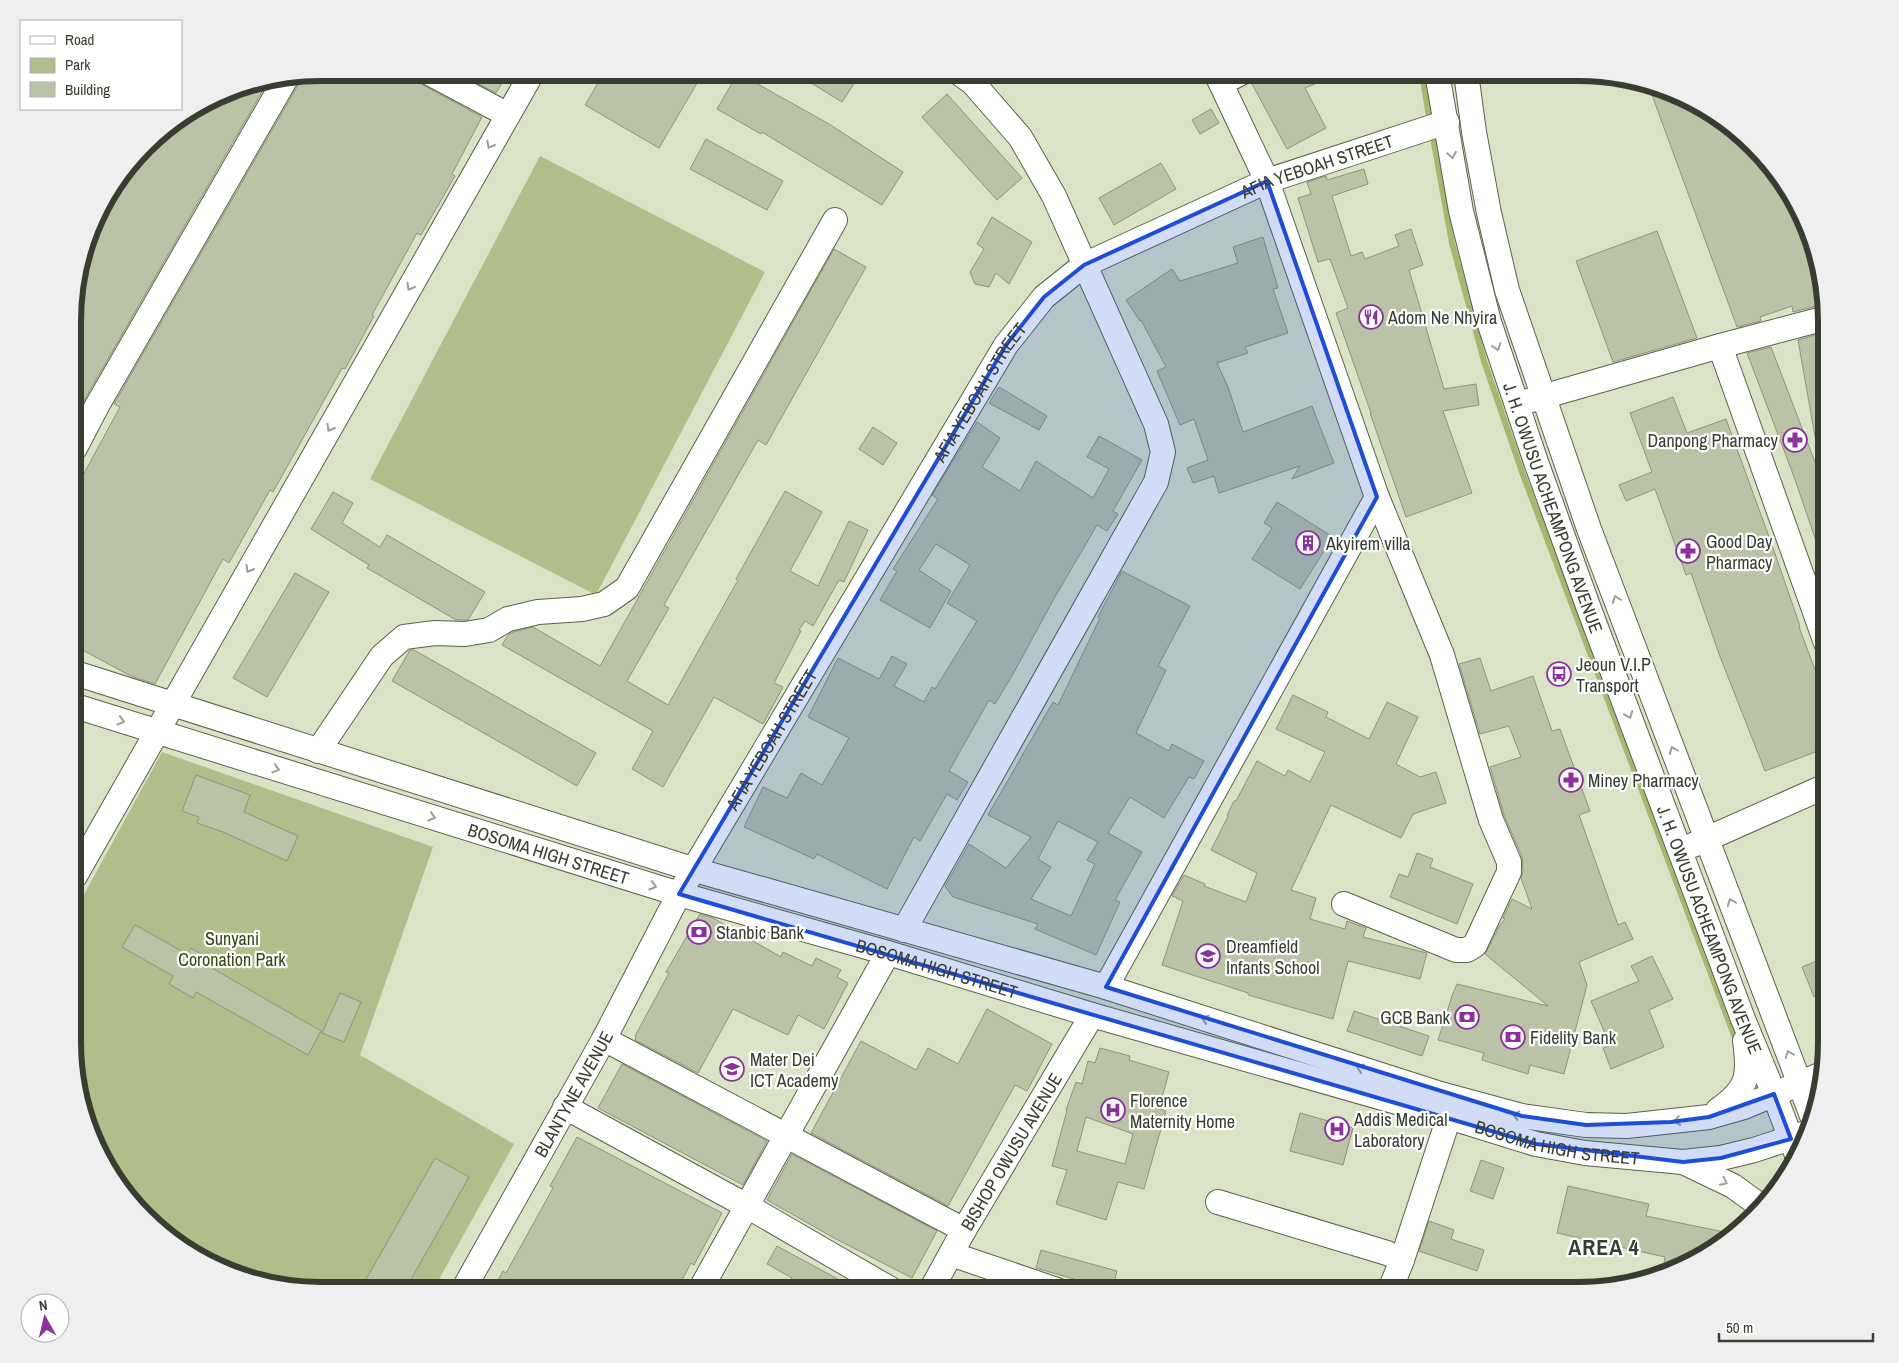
<svg xmlns="http://www.w3.org/2000/svg" width="1899" height="1363" font-family="'Archivo Narrow',sans-serif">
	<style>
		.green { fill: #afbe8a }
		.lines { fill: none; stroke-linecap: round; stroke-linejoin: round }
		.stream { stroke: #a6b86f; stroke-width: 6 }
		.building { fill: #bbc3a6; stroke: #8d957a; fill-rule: evenodd }
		.minor-casing { stroke: #5b6248; stroke-width: 26 }
		.minor { stroke: #fff; stroke-width: 24 }
		.oneway { stroke: #9c9e98 }
		.marked { fill: #1d4ed8; fill-opacity: 0.2; stroke: #1d4ed8; stroke-width: 4; stroke-linejoin: round }
		.labels { text-anchor: middle; dominant-baseline: central; stroke-width: 4.5; stroke-linejoin: round; paint-order: stroke }
		.street-label { font-size: 18px; fill: #393d31; stroke: #fff }
		.poi-label { font-size: 18px; fill: #393d31; stroke: #fff; text-anchor: start }
		.park-label { font-size: 18px; fill: #3a450e; stroke: #fff }
		.district-label { font-size: 22px; font-weight: bold; letter-spacing: 1px; fill: #393d31; stroke: #fff }
		.rim { fill: none; stroke: #393d31; stroke-width: 6 }
	</style>
	<rect width="100%" height="100%" fill="#dae3c6"/>
	<path class="green" d="M 540,156 L 765,272 L 596,595 L 370,479 Z
		M 162,752 L 433,847 L 360,1055 L 514,1144 L 433,1290 L 305,1290 L 241,1277 L 170,1239 L 106,1166 L 75,1074 L 75,911 Z"/>
	<g class="lines">
		<path class="stream" d="M 1422,73 L 1430,123
			M 1432,132 L 1452,243 L 1484,361 L 1522,472 L 1737,1043"/>
	</g>
	<path class="building" d="M 321,72 L 415,73 L 417,80 L 423,85 L 482,117 L 452,174 L 455,176 L 421,235 L 417,233 L 372,315 L 374,316 L 345,369 L 342,368 L 273,492 L 270,490 L 229,563 L 223,559 L 155,684 L 131,676 L 75,646 L 75,490 L 120,407 L 114,404 L 297,87 L 298,77 Z
		M 457,73 L 508,73 L 496,93 Z
		M 604,73 L 703,73 L 659,148 L 585,105 Z
		M 738,73 L 829,124 L 903,172 L 882,205 L 762,132 L 761,134 L 717,109 Z
		M 795,73 L 861,73 L 842,102 Z
		M 1259,73 L 1341,73 L 1305,88 L 1326,128 L 1287,149 L 1251,82 L 1254,75 Z
		M 267,83 L 86,397 L 75,419 L 75,289 L 90,238 L 92,239 L 128,173 L 130,174 L 138,159 L 157,134 L 226,91 Z
		M 1648,84 L 1658,86 L 1729,124 L 1775,170 L 1798,207 L 1803,231 L 1806,230 L 1825,301 L 1817,302 L 1817,306 L 1793,312 L 1792,306 L 1760,317 L 1761,321 L 1737,327 Z
		M 947,94 L 1022,178 L 997,200 L 922,117 Z
		M 1211,109 L 1219,123 L 1200,134 L 1192,120 Z
		M 706,139 L 783,181 L 767,210 L 690,169 Z
		M 1161,163 L 1176,189 L 1114,225 L 1099,198 Z
		M 1364,169 L 1368,184 L 1332,196 L 1351,256 L 1362,252 L 1365,259 L 1399,246 L 1395,235 L 1411,229 L 1423,265 L 1409,270 L 1444,389 L 1476,384 L 1479,405 L 1443,411 L 1472,493 L 1406,517 L 1370,413 L 1371,413 L 1336,313 L 1348,308 L 1330,259 L 1318,262 L 1298,198 L 1311,194 L 1307,182 L 1326,176 L 1327,180 Z
		M 992,217 L 1032,242 L 1009,284 L 996,273 L 989,287 L 975,284 L 970,272 L 984,249 L 977,244 Z
		M 1657,231 L 1697,338 L 1613,362 L 1576,261 Z
		M 1263,237 L 1278,288 L 1273,289 L 1288,333 L 1245,347 L 1248,353 L 1217,363 L 1228,387 L 1243,432 L 1312,406 L 1334,463 L 1292,479 L 1300,466 L 1219,493 L 1214,476 L 1193,483 L 1187,468 L 1208,460 L 1194,419 L 1180,425 L 1157,371 L 1166,367 L 1141,320 L 1140,321 L 1126,300 L 1172,269 L 1180,281 L 1238,263 L 1233,247 Z
		M 834,249 L 866,267 L 766,445 L 758,440 L 664,605 L 669,608 L 627,681 L 668,705 L 738,580 L 736,579 L 785,491 L 822,512 L 790,571 L 818,586 L 849,521 L 868,530 L 844,582 L 839,580 L 813,626 L 805,621 L 799,630 L 801,631 L 774,683 L 783,687 L 763,724 L 714,697 L 663,787 L 632,769 L 653,731 L 502,645 L 508,635 L 513,632 L 533,627 L 600,666 Z
		M 1822,333 L 1826,355 L 1826,447 L 1817,448 L 1798,340 Z
		M 1771,347 L 1826,491 L 1826,563 L 1824,564 L 1793,474 L 1747,353 Z
		M 999,387 L 1047,416 L 1039,430 L 989,403 Z
		M 1673,397 L 1687,433 L 1726,419 L 1772,545 L 1800,626 L 1799,627 L 1826,699 L 1826,748 L 1765,771 L 1719,654 L 1691,573 L 1686,575 L 1655,489 L 1626,501 L 1619,485 L 1652,472 L 1630,413 Z
		M 977,422 L 1000,438 L 982,467 L 1020,491 L 1036,461 L 1093,498 L 1109,469 L 1087,457 L 1099,436 L 1142,460 L 1113,511 L 1118,514 L 1107,531 L 1097,525 L 1056,595 L 1013,674 L 995,704 L 989,700 L 949,771 L 968,782 L 957,800 L 947,794 L 920,841 L 914,837 L 887,889 L 817,854 L 814,859 L 744,827 L 763,787 L 787,798 L 801,773 L 822,785 L 849,738 L 808,717 L 838,658 L 879,679 L 892,656 L 907,664 L 894,686 L 924,702 L 932,687 L 935,689 L 977,621 L 947,603 L 970,565 L 936,544 L 919,570 L 951,591 L 930,628 L 880,600 L 897,571 L 893,569 L 938,499 L 932,495 Z
		M 873,427 L 897,443 L 883,465 L 859,449 Z
		M 333,492 L 353,503 L 342,523 L 380,547 L 387,535 L 485,592 L 468,620 L 456,620 L 367,568 L 369,565 L 311,529 Z
		M 1277,502 L 1333,537 L 1300,589 L 1252,559 L 1272,528 L 1264,523 Z
		M 1122,571 L 1190,606 L 1158,666 L 1166,670 L 1136,733 L 1169,751 L 1172,744 L 1204,761 L 1194,779 L 1189,777 L 1164,818 L 1130,797 L 1108,833 L 1142,852 L 1115,900 L 1120,902 L 1096,955 L 1035,929 L 1038,924 L 953,897 L 945,886 L 969,844 L 1006,868 L 1031,837 L 988,815 L 1053,702 L 1058,705 L 1100,618 L 1098,617 ZM 1058,821 L 1098,842 L 1087,860 L 1095,864 L 1071,916 L 1031,899 L 1051,867 L 1038,859 Z
		M 295,573 L 329,592 L 267,697 L 233,678 Z
		M 410,650 L 414,650 L 596,753 L 577,786 L 392,681 Z
		M 1480,658 L 1491,691 L 1533,676 L 1552,731 L 1560,729 L 1590,811 L 1579,815 L 1618,925 L 1625,922 L 1633,939 L 1579,962 L 1587,985 L 1564,1074 L 1530,1065 L 1528,1074 L 1482,1060 L 1484,1053 L 1438,1040 L 1453,993 L 1457,984 L 1548,1006 L 1485,954 L 1500,925 L 1505,919 L 1503,918 L 1512,899 L 1532,909 L 1521,878 L 1523,872 L 1522,857 L 1504,815 L 1490,767 L 1521,757 L 1509,726 L 1480,734 L 1459,664 Z
		M 1293,695 L 1328,712 L 1326,717 L 1369,739 L 1387,702 L 1418,717 L 1396,764 L 1420,777 L 1436,772 L 1446,803 L 1413,814 L 1401,838 L 1331,805 L 1291,890 L 1316,898 L 1310,919 L 1345,929 L 1347,921 L 1366,928 L 1363,937 L 1427,953 L 1420,979 L 1348,961 L 1333,1019 L 1248,995 L 1248,993 L 1162,965 L 1183,901 L 1172,896 L 1184,875 L 1205,884 L 1204,886 L 1246,902 L 1257,873 L 1211,850 L 1228,816 L 1227,815 L 1234,801 L 1236,801 L 1257,761 L 1285,776 L 1288,770 L 1310,782 L 1325,752 L 1276,729 Z
		M 196,775 L 250,795 L 244,812 L 298,836 L 287,861 L 223,832 L 197,823 L 199,817 L 182,811 Z
		M 1417,853 L 1433,859 L 1430,867 L 1473,884 L 1457,924 L 1390,897 L 1399,874 L 1408,877 Z
		M 700,914 L 713,918 L 781,957 L 783,952 L 812,966 L 816,958 L 841,970 L 837,977 L 848,983 L 824,1029 L 798,1015 L 788,1035 L 733,1009 L 698,1073 L 635,1040 L 636,1037 L 635,1036 L 669,973 L 666,972 Z
		M 135,925 L 187,954 L 191,948 L 213,961 L 210,967 L 321,1031 L 308,1055 L 196,992 L 193,998 L 169,984 L 173,976 L 122,947 Z
		M 1652,956 L 1673,999 L 1649,1010 L 1664,1047 L 1611,1069 L 1603,1048 L 1610,1045 L 1591,1001 L 1639,981 L 1631,966 Z
		M 1826,957 L 1826,992 L 1814,997 L 1802,967 Z
		M 340,993 L 361,1002 L 344,1042 L 322,1033 Z
		M 987,1009 L 1052,1044 L 1027,1091 L 1015,1085 L 948,1206 L 811,1133 L 861,1041 L 916,1070 L 928,1048 L 958,1064 Z
		M 1354,1011 L 1429,1036 L 1422,1056 L 1347,1031 Z
		M 1100,1048 L 1130,1056 L 1129,1060 L 1169,1072 L 1159,1109 L 1166,1111 L 1144,1189 L 1118,1182 L 1106,1220 L 1056,1204 L 1067,1170 L 1052,1166 L 1067,1110 L 1066,1110 L 1076,1082 L 1082,1084 L 1088,1061 L 1095,1063 ZM 1086,1117 L 1133,1134 L 1125,1164 L 1077,1151 Z
		M 622,1064 L 767,1141 L 743,1185 L 598,1108 Z
		M 1300,1113 L 1353,1128 L 1343,1165 L 1290,1151 Z
		M 577,1137 L 722,1213 L 694,1265 L 691,1263 L 677,1290 L 493,1290 L 503,1271 L 506,1273 L 553,1188 L 550,1186 Z
		M 792,1154 L 937,1231 L 912,1278 L 836,1239 L 767,1200 Z
		M 435,1158 L 469,1177 L 405,1290 L 360,1290 Z
		M 1481,1160 L 1504,1168 L 1493,1199 L 1470,1191 Z
		M 1568,1186 L 1649,1204 L 1646,1216 L 1734,1234 L 1703,1255 L 1692,1252 L 1690,1264 L 1662,1274 L 1665,1257 L 1557,1233 Z
		M 1429,1221 L 1454,1230 L 1451,1239 L 1484,1250 L 1477,1271 L 1419,1251 Z
		M 777,1246 L 858,1290 L 785,1290 L 792,1278 L 767,1264 Z
		M 1041,1250 L 1117,1271 L 1112,1290 L 1036,1268 Z"/>
	<g class="lines">
		<g class="minor-casing">
			<g id="minor">
				<path d="M 429,73 L 508,115"/>
				<path d="M 1216,73 L 1267,181 L 1377,497 L 1442,655 L 1491,820 L 1509,862 L 1509,872 L 1475,945 L 1467,950 L 1456,950 L 1344,904"/>
				<path id="s1" d="M 1437,73 L 1461,211 L 1489,322 L 1536,462 L 1588,606 L 1743,1019 L 1774,1094 L 1797,1155"/>
				<path d="M 1466,73 L 1474,132 L 1489,213 L 1507,290 L 1589,529 L 1812,1116"/>
				<path d="M 1221,83 L 1241,73"/>
				<path d="M 1720,346 L 1826,643"/>
				<path d="M 1528,401 L 1720,346 L 1826,318"/>
				<path d="M 75,448 L 98,404 L 285,80"/>
				<path d="M 75,673 L 695,870 L 1106,987 L 1437,1093 L 1522,1116 L 1586,1125 L 1627,1126 L 1709,1117 L 1744,1107 L 1822,1074"/>
				<path id="s2" d="M 75,706 L 679,894 L 888,953 L 1092,1015 L 1449,1117 L 1536,1144 L 1585,1153 L 1683,1162 L 1721,1158 L 1754,1150 L 1809,1132"/>
				<path d="M 318,751 L 382,656 L 404,637 L 435,633 L 465,634 L 489,630 L 508,619 L 538,612 L 582,609 L 604,604 L 627,588 L 835,220"/>
				<path d="M 1693,845 L 1826,786"/>
				<path d="M 75,876 L 532,73"/>
				<path d="M 904,930 L 1156,482 L 1163,452 L 1156,424 L 1054,196 L 1020,137 L 973,83 L 959,73"/>
				<path d="M 1106,987 L 1377,497"/>
				<path d="M 604,1039 L 964,1230"/>
				<path d="M 565,1107 L 747,1206 L 892,1290"/>
				<path d="M 1718,1110 C 1748,1089 1750,1076 1745,1041"/>
				<path d="M 1683,1162 L 1733,1186 L 1762,1207"/>
				<path d="M 1218,1202 L 1387,1253 L 1402,1260"/>
				<path d="M 951,1254 L 1057,1290"/>
				<path id="s3" d="M 463,1290 L 604,1039 L 679,894 L 1006,345 L 1044,297 L 1084,265 L 1267,181 L 1447,122"/>
				<path d="M 700,1290 L 888,953"/>
				<path id="s4" d="M 931,1290 L 964,1230 L 1092,1015"/>
				<path d="M 1390,1290 L 1402,1260 L 1449,1117"/>
			</g>
		</g>
		<use href="#minor" class="minor"/>
	</g>
	<defs><path id="oneway-chevron" d="M-2-3.5L2.5 0L-2 3.5" fill="none" stroke-width="1.6" stroke-linecap="round" stroke-linejoin="round" transform="scale(1.25)"/></defs>
	<g class="oneway">
		<use href="#oneway-chevron" transform="translate(490 145) rotate(120)"/>
		<use href="#oneway-chevron" transform="translate(1452 155) rotate(81)"/>
		<use href="#oneway-chevron" transform="translate(410 287) rotate(120)"/>
		<use href="#oneway-chevron" transform="translate(1497 347) rotate(71)"/>
		<use href="#oneway-chevron" transform="translate(330 428) rotate(120)"/>
		<use href="#oneway-chevron" transform="translate(249 569) rotate(120)"/>
		<use href="#oneway-chevron" transform="translate(1616 599) rotate(-111)"/>
		<use href="#oneway-chevron" transform="translate(1629 715) rotate(69)"/>
		<use href="#oneway-chevron" transform="translate(121 721) rotate(17)"/>
		<use href="#oneway-chevron" transform="translate(1673 750) rotate(-111)"/>
		<use href="#oneway-chevron" transform="translate(276 769) rotate(17)"/>
		<use href="#oneway-chevron" transform="translate(432 817) rotate(17)"/>
		<use href="#oneway-chevron" transform="translate(653 886) rotate(17)"/>
		<use href="#oneway-chevron" transform="translate(1731 902) rotate(-111)"/>
		<use href="#oneway-chevron" transform="translate(1205 1019) rotate(-162)"/>
		<use href="#oneway-chevron" transform="translate(1789 1054) rotate(-111)"/>
		<use href="#oneway-chevron" transform="translate(1360 1068) rotate(-162)"/>
		<use href="#oneway-chevron" transform="translate(1516 1115) rotate(-167)"/>
		<use href="#oneway-chevron" transform="translate(1677 1121) rotate(172)"/>
		<use href="#oneway-chevron" transform="translate(1724 1182) rotate(26)"/>
	</g>
	<path class="marked" d="M 1267,181 L 1377,497 L 1106,987 L 1522,1116 L 1586,1125 L 1671,1122 L 1709,1117 L 1774,1094 L 1791,1139 L 1721,1158 L 1683,1162 L 1536,1144 L 679,894 L 1006,345 L 1044,297 L 1084,265 Z"/>
	<defs>
		<g id="restaurant-ring" transform="scale(1.25)"><circle r="9.5" fill="#fff" stroke="#8b309c" stroke-width="1.5"/><path d="M-5-6h1v4h1v-4h1v4h1v-4h1v5L-1.5 .5V6h-2V.5L-5-1ZM5-6V6H3V1.5H1.5Q1.5-4 5-6Z" fill="#8b309c"/></g>
		<g id="pharmacy-ring" transform="scale(1.25)"><circle r="9.5" fill="#fff" stroke="#8b309c" stroke-width="1.5"/><path d="M-2-6h4v4h4v4h-4v4h-4v-4h-4v-4h4Z" fill="#8b309c"/></g>
		<g id="building-ring" transform="scale(1.25)"><circle r="9.5" fill="#fff" stroke="#8b309c" stroke-width="1.5"/><path d="M-4-6H4V6H1V3H-1V6H-4ZM-2.5-4.3h1.7v1.8h-1.7ZM.8-4.3h1.7v1.8H.8ZM-2.5-1h1.7V.8h-1.7ZM.8-1h1.7V.8H.8Z" fill="#8b309c"/></g>
		<g id="bus-ring" transform="scale(1.25)"><circle r="9.5" fill="#fff" stroke="#8b309c" stroke-width="1.5"/><path d="M-5-6H5V4H4V6H2V4H-2V6H-4V4H-5ZM-3.5-4V0h7V-4ZM-3.5 1.2v1.5H-2V1.2ZM2 1.2v1.5H3.5V1.2Z" fill="#8b309c"/></g>
		<g id="bank-ring" transform="scale(1.25)"><circle r="9.5" fill="#fff" stroke="#8b309c" stroke-width="1.5"/><path d="M-6-4H6V4H-6ZM0-2.3a2.3 2.3 0 1 0 0 4.6a2.3 2.3 0 1 0 0-4.6Z" fill="#8b309c"/></g>
		<g id="school-ring" transform="scale(1.25)"><circle r="9.5" fill="#fff" stroke="#8b309c" stroke-width="1.5"/><path d="M0-5L7-2L0 1L-7-2ZM-4 1L0 2.5L4 1V4Q0 6-4 4Z" fill="#8b309c"/></g>
		<g id="hospital-ring" transform="scale(1.25)"><circle r="9.5" fill="#fff" stroke="#8b309c" stroke-width="1.5"/><path d="M-5-5h3v3.5h4V-5h3V5h-3V1.5h-4V5h-3Z" fill="#8b309c"/></g>
	</defs>
	<g fill-rule="evenodd">
		<use href="#restaurant-ring" x="1371" y="317"/>
		<use href="#pharmacy-ring" x="1795" y="440"/>
		<use href="#building-ring" x="1308" y="543"/>
		<use href="#pharmacy-ring" x="1688" y="551"/>
		<use href="#bus-ring" x="1559" y="674"/>
		<use href="#pharmacy-ring" x="1571" y="780"/>
		<use href="#bank-ring" x="699" y="932"/>
		<use href="#school-ring" x="1208" y="956"/>
		<use href="#bank-ring" x="1467" y="1017"/>
		<use href="#bank-ring" x="1513" y="1037"/>
		<use href="#school-ring" x="732" y="1069"/>
		<use href="#hospital-ring" x="1113" y="1110"/>
		<use href="#hospital-ring" x="1337" y="1129"/>
	</g>
	<g class="labels">
		<g class="street-label">
			<text stroke="none"><textPath href="#s3" startOffset="1456">AFIA YEBOAH STREET</textPath></text>
			<text stroke="none"><textPath href="#s3" startOffset="1036">AFIA YEBOAH STREET</textPath></text>
			<text stroke="none"><textPath href="#s1" startOffset="451">J. H. OWUSU ACHEAMPONG AVENUE</textPath></text>
			<text stroke="none"><textPath href="#s3" startOffset="631">AFIA YEBOAH STREET</textPath></text>
			<text stroke="none"><textPath href="#s2" startOffset="496">BOSOMA HIGH STREET</textPath></text>
			<text stroke="none"><textPath href="#s1" startOffset="901">J. H. OWUSU ACHEAMPONG AVENUE</textPath></text>
			<text stroke="none"><textPath href="#s2" startOffset="901">BOSOMA HIGH STREET</textPath></text>
			<text stroke="none"><textPath href="#s3" startOffset="225">BLANTYNE AVENUE</textPath></text>
			<text stroke="none"><textPath href="#s2" startOffset="1546">BOSOMA HIGH STREET</textPath></text>
			<text stroke="none"><textPath href="#s4" startOffset="160">BISHOP OWUSU AVENUE</textPath></text>
		</g>
		<g class="poi-label">
			<text x="1388" y="317">Adom Ne Nhyira</text>
			<text x="1778" y="440" text-anchor="end">Danpong Pharmacy</text>
			<text x="1706" y="541">Good Day<tspan x="1706" dy="21">Pharmacy</tspan></text>
			<text x="1326" y="543">Akyirem villa</text>
			<text x="1576" y="664">Jeoun V.I.P<tspan x="1576" dy="21">Transport</tspan></text>
			<text x="1588" y="780">Miney Pharmacy</text>
			<text x="716" y="932">Stanbic Bank</text>
			<text x="1226" y="946">Dreamfield<tspan x="1226" dy="21">Infants School</tspan></text>
			<text x="1450" y="1017" text-anchor="end">GCB Bank</text>
			<text x="1530" y="1037">Fidelity Bank</text>
			<text x="750" y="1059">Mater Dei<tspan x="750" dy="21">ICT Academy</tspan></text>
			<text x="1130" y="1100">Florence<tspan x="1130" dy="21">Maternity Home</tspan></text>
			<text x="1354" y="1119">Addis Medical<tspan x="1354" dy="21">Laboratory</tspan></text>
		</g>
		<g class="park-label">
			<text x="232" y="938">Sunyani<tspan x="232" dy="21">Coronation Park</tspan></text>
		</g>
		<g class="district-label">
			<text x="1604" y="1247">AREA 4</text>
		</g>
	</g>
	<path d="M0 0H1899V1363H0ZM321 81H1578A240 240 0 0 1 1818 321V1042A240 240 0 0 1 1578 1282H321A240 240 0 0 1 81 1042V321A240 240 0 0 1 321 81Z" fill="#efefef" fill-rule="evenodd"/>
	<path class="rim" d="M321 81H1578A240 240 0 0 1 1818 321V1042A240 240 0 0 1 1578 1282H321A240 240 0 0 1 81 1042V321A240 240 0 0 1 321 81Z"/>
	<rect x="20" y="20" width="162" height="90" fill="#ffffff" stroke="#b0b1ad"/>
	<rect x="30" y="36" width="25" height="8" fill="#ffffff" stroke="#b0b1ad"/>
	<text x="65" y="45" font-size="15" fill="#393d31">Road</text>
	<rect x="30" y="58" width="25" height="15" fill="#afbe8a" stroke="#b0b1ad"/>
	<text x="65" y="70" font-size="15" fill="#393d31">Park</text>
	<rect x="30" y="82" width="25" height="15" fill="#bbc3a6" stroke="#b0b1ad"/>
	<text x="65" y="95" font-size="15" fill="#393d31">Building</text>
	<g transform="translate(45 1318) rotate(352)"><circle r="24" fill="#ffffff" stroke="#b0b1ad"/>
	<path d="M0-4L9 19L0 12L-9 19Z" fill="#8b309c"/>
	<text y="-8" font-size="14" font-weight="bold" text-anchor="middle" fill="#393d31">N</text>
	</g>
	<path d="M1719 1333v8h154v-8" fill="none" stroke="#393d31" stroke-width="2.5"/>
	<text x="1726" y="1333" font-size="15" fill="#393d31" stroke="#ffffff" stroke-width="4" paint-order="stroke">50 m</text>
</svg>
